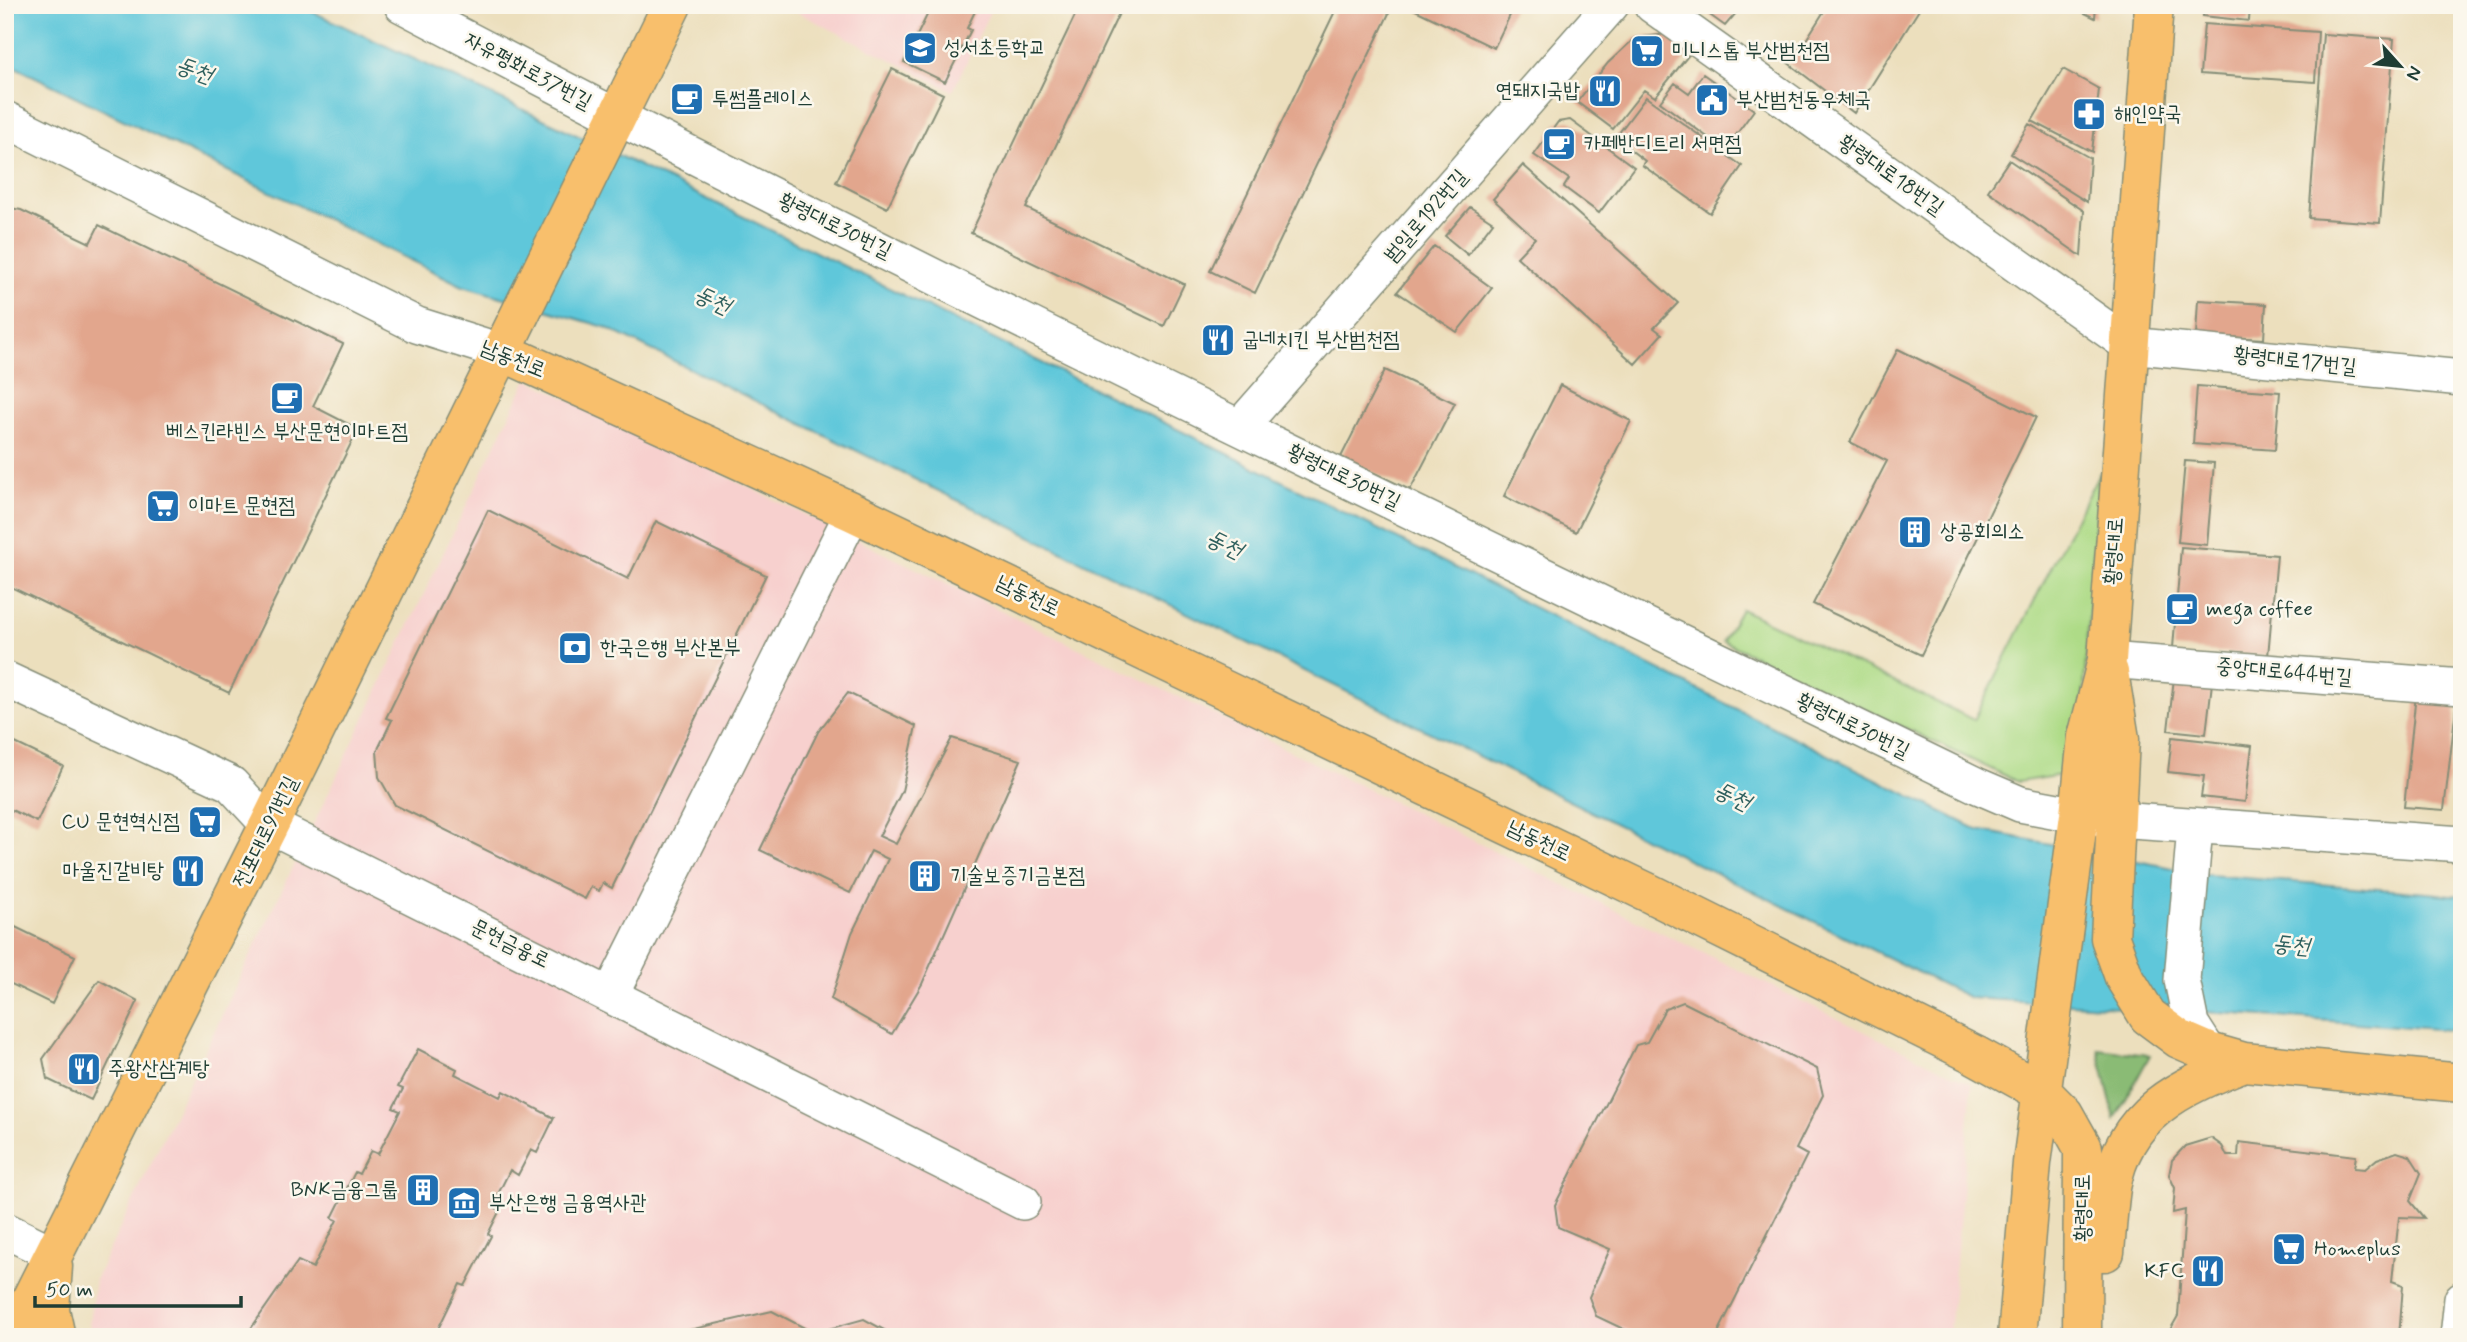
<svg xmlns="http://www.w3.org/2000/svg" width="2467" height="1342" font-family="Mynerve,'Poor Story',sans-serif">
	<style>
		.built { fill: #f7d0ce }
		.green { fill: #aedb87; stroke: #668c5e; stroke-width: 2 }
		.forest { fill: #8abb74; stroke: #547c54; stroke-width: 2 }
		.water { fill: #5ec7da; stroke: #3e8287; stroke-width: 2 }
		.building { fill: #e2a68d }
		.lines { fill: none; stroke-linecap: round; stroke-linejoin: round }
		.minor-casing { stroke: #868e78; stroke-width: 38 }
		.major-casing { stroke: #868e78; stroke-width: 41 }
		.minor { stroke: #fff; stroke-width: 35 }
		.major { stroke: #f8bf6c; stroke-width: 38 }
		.labels { text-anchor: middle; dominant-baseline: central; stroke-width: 5; stroke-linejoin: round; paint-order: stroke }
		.poi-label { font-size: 21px; fill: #1f3d34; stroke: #fbf7ec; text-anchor: start }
		.street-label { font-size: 21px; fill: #1f3d34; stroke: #fbf7ec }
		.water-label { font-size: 23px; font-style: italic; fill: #2f605e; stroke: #fbf7ec }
	</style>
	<rect width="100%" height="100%" fill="#fbf7ec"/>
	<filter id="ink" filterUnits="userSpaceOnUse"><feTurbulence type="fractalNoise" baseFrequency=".0143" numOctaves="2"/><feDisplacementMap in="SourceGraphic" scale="14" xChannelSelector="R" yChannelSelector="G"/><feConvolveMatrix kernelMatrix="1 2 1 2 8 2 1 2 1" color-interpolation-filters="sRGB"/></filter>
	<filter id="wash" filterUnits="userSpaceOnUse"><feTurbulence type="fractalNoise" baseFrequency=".00686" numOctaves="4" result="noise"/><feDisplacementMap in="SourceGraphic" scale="28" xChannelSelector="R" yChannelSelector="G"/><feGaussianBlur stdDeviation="1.57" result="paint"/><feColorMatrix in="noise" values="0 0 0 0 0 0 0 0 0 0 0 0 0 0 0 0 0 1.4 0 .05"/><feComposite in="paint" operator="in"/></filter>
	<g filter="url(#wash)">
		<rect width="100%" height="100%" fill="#ecdfbd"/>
		<path class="built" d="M 783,5 L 993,5 L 953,91 Z
			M 527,379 L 1972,1084 L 1949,1337 L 93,1337 L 89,1323 L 95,1280 Z"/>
		<path class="green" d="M 2099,473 L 2082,714 L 2075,750 L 2061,775 L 2018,782 L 1723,641 L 1741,609 L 1974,720 Z"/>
		<path class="forest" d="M 2098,1049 L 2150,1055 L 2115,1119 Z"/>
		<path class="water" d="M 5,5 L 298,5 L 556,125 L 1228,454 L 1978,830 L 2209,875 L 2462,896 L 2462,1031 L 2236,1014 L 1970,998 L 605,327 L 463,286 L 5,62 Z"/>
		<g id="blocks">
			<path class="building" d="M 932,5 L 978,5 L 967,28 L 971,30 L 945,82 L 904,62 Z
				M 1080,5 L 1123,5 L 1026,208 L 1184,284 L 1164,326 L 971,233 Z
				M 1338,5 L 1393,5 L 1255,293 L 1210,271 Z
				M 1405,5 L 1515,5 L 1494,48 Z
				M 1696,5 L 1743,5 L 1725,26 Z
				M 1828,5 L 1922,5 L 1854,113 L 1787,62 L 1794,59 Z
				M 2068,5 L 2096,5 L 2095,18 Z
				M 2203,5 L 2250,5 L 2249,21 L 2203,16 Z
				M 2204,24 L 2318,32 L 2315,82 L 2200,74 Z
				M 1667,34 L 1692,51 L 1655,97 L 1644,90 L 1613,129 L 1577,102 L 1608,63 L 1635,38 Z
				M 2323,34 L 2394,39 L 2380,223 L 2309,218 Z
				M 892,69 L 943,94 L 887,208 L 836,182 Z
				M 2063,69 L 2099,89 L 2092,152 L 2032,121 Z
				M 1703,74 L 1754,110 L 1725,150 L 1660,102 L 1675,83 L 1689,93 Z
				M 1646,97 L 1742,166 L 1710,213 L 1642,165 L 1645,161 L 1615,138 Z
				M 1570,120 L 1634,167 L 1599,213 L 1564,187 L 1569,179 L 1534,155 L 1558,122 Z
				M 2029,124 L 2090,158 L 2087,202 L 2011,154 Z
				M 2009,160 L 2084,211 L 2081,256 L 1988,191 Z
				M 1523,165 L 1678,303 L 1654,328 L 1662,334 L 1635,364 L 1517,257 L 1535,238 L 1493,199 Z
				M 5,207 L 21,210 L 90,243 L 99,225 L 343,344 L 313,406 L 358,429 L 229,693 L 5,584 Z
				M 1470,207 L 1493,222 L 1468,255 L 1445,236 Z
				M 1434,246 L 1492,288 L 1457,332 L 1397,292 Z
				M 2198,300 L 2266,304 L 2264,339 L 2196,335 Z
				M 1898,349 L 2036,417 L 1921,655 L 1813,604 L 1887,461 L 1850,442 Z
				M 1385,370 L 1455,403 L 1410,490 L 1341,457 Z
				M 1560,385 L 1631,421 L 1576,532 L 1504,496 Z
				M 2197,386 L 2280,392 L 2275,450 L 2193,444 Z
				M 2185,461 L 2214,463 L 2207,545 L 2178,542 Z
				M 488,510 L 628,579 L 656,521 L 766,575 L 612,888 L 603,883 L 599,891 L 591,887 L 585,899 L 395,805 L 379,777 L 377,751 L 392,720 L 386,718 Z
				M 2181,547 L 2277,555 L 2268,656 L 2173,648 Z
				M 2174,678 L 2212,683 L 2206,734 L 2168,730 Z
				M 848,693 L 916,726 L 902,791 L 879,836 L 896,844 L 952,738 L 1021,760 L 922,984 L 892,1034 L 831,999 L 852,933 L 888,859 L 871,851 L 850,893 L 760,850 L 818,732 Z
				M 2416,694 L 2457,699 L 2444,810 L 2404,807 Z
				M 2172,737 L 2252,746 L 2245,802 L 2201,797 L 2204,776 L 2168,772 Z
				M 11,741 L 63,766 L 37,822 L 5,807 L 5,752 Z
				M 5,922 L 75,956 L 52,1004 L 5,981 Z
				M 99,980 L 138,1001 L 91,1100 L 47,1079 L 43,1059 Z
				M 1683,1002 L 1817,1069 L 1823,1095 L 1796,1149 L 1807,1155 L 1716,1337 L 1640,1337 L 1596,1316 L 1589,1297 L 1610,1249 L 1558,1227 L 1555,1205 L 1636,1045 L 1647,1042 L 1665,1009 Z
				M 418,1049 L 457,1069 L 455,1074 L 500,1097 L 503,1091 L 554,1118 L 537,1153 L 531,1150 L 518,1175 L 510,1170 L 492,1206 L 500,1210 L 488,1234 L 491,1236 L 465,1286 L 460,1284 L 437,1331 L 449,1337 L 245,1337 L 298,1261 L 313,1268 L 337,1220 L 332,1218 L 355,1172 L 359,1174 L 371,1151 L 378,1154 L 400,1111 L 393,1108 L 403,1089 L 398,1087 Z
				M 2211,1138 L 2222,1146 L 2227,1156 L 2238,1156 L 2239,1142 L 2356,1156 L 2354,1168 L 2365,1169 L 2377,1159 L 2397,1152 L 2410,1156 L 2421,1173 L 2410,1201 L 2424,1218 L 2399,1217 L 2392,1281 L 2403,1285 L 2399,1337 L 2166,1337 L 2178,1316 L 2185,1210 L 2173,1213 L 2175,1188 L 2169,1175 L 2172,1160 L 2185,1146 Z
				M 772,1311 L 814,1333 L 864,1319 L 897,1337 L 659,1337 Z"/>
		</g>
	</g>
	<g filter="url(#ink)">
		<use href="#blocks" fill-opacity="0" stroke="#868e78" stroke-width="2"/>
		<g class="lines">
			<g class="minor-casing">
				<path id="minor" d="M 402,5 C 921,278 1451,530 1978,786 L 2020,804 L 2079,815 L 2117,820 L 2462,844
					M 1652,5 L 2129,345 L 2462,378
					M 5,119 L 417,325 L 503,352
					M 1240,427 L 1611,5
					M 2107,660 L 2462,687
					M 5,679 L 231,784 L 269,825 L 1023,1202
					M 2195,827 L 2182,980 L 2191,1024 L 2209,1052
					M 611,994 L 853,512
					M 5,1230 L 54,1254
					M 2458,1337 L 2462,1299"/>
			</g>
			<g class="major-casing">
				<path id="major" d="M 503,352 L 853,512 L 1649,893 L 1975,1055 L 2042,1092 L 2064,1114 L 2083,1148 L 2082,1337
					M 2109,672 L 2120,739 L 2110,938 L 2124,977 L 2148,1016 L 2179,1039 L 2209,1052 L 2244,1062 L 2462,1083
					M 2105,1252 C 2107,1230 2108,1209 2111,1188 C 2124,1112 2180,1087 2244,1062
					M 53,1266 L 50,1310 L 56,1337
					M 12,1337 L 269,825 L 672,5
					M 2017,1337 L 2032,1163 L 2079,815 L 2087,737 L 2107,660 L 2154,5"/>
			</g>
			<use href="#minor" class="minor"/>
			<use href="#major" class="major"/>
		</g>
	</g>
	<defs>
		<g id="school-square" transform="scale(1.75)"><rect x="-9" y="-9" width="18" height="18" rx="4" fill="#1f6fb2" stroke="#fbf7ec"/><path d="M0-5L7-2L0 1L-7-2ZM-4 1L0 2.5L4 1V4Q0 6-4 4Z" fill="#fff"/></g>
		<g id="supermarket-square" transform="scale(1.75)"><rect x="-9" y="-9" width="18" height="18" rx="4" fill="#1f6fb2" stroke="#fbf7ec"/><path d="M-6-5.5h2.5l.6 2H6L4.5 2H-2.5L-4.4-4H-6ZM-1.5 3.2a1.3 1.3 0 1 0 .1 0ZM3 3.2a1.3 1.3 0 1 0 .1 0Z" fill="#fff"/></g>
		<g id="restaurant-square" transform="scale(1.75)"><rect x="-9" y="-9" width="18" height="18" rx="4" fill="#1f6fb2" stroke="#fbf7ec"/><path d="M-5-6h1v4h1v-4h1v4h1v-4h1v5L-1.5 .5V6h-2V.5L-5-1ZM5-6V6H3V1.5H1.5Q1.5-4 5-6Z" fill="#fff"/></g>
		<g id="cafe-square" transform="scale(1.75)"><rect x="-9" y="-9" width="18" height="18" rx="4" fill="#1f6fb2" stroke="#fbf7ec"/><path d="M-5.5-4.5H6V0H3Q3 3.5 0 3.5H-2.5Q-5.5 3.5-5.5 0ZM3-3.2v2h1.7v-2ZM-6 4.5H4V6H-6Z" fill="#fff"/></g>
		<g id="civic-square" transform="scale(1.75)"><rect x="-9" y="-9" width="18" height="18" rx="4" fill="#1f6fb2" stroke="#fbf7ec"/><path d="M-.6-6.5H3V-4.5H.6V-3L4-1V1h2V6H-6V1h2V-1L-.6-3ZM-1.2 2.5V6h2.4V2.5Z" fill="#fff"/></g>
		<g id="pharmacy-square" transform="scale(1.75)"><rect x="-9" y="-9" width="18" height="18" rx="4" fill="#1f6fb2" stroke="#fbf7ec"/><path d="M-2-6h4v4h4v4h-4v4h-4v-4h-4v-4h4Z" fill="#fff"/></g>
		<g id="building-square" transform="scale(1.75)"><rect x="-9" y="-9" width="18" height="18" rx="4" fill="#1f6fb2" stroke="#fbf7ec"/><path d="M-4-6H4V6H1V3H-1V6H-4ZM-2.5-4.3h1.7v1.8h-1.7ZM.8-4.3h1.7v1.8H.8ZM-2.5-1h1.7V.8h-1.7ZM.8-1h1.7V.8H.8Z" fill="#fff"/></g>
		<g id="bank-square" transform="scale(1.75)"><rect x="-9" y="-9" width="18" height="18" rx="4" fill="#1f6fb2" stroke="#fbf7ec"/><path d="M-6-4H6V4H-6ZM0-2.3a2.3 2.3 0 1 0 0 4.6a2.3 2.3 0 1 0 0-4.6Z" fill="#fff"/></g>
		<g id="museum-square" transform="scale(1.75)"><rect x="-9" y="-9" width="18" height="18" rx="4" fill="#1f6fb2" stroke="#fbf7ec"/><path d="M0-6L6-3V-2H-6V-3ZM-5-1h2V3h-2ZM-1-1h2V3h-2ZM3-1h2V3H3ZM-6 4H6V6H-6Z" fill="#fff"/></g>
	</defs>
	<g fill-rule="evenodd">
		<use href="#school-square" x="920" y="48"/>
		<use href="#supermarket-square" x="1647" y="51"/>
		<use href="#restaurant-square" x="1605" y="91"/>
		<use href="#cafe-square" x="687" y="99"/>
		<use href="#civic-square" x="1712" y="100"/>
		<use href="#pharmacy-square" x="2089" y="114"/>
		<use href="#cafe-square" x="1559" y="144"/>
		<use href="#restaurant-square" x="1218" y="340"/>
		<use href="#cafe-square" x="287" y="398"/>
		<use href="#supermarket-square" x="163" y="506"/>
		<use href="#building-square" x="1915" y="532"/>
		<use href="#cafe-square" x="2182" y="609"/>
		<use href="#bank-square" x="575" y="648"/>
		<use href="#supermarket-square" x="205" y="822"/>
		<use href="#restaurant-square" x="188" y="871"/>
		<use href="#building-square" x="925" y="876"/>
		<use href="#restaurant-square" x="84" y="1069"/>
		<use href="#building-square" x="423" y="1190"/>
		<use href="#museum-square" x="464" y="1203"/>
		<use href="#supermarket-square" x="2289" y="1249"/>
		<use href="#restaurant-square" x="2208" y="1271"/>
	</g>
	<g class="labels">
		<g class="poi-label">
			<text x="944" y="48">성서초등학교</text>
			<text x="1672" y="51">미니스톱 부산범천점</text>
			<text x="1580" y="91" text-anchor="end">연돼지국밥</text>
			<text x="712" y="99">투썸플레이스</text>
			<text x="1736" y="100">부산범천동우체국</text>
			<text x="2114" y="114">해인약국</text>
			<text x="1584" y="144">카페반디트리 서면점</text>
			<text x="1242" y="340">굽네치킨 부산범천점</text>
			<text x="287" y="432" text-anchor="middle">베스킨라빈스 부산문현이마트점</text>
			<text x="188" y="506">이마트 문현점</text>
			<text x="1940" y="532">상공회의소</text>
			<text x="2206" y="609">mega coffee</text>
			<text x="600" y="648">한국은행 부산본부</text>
			<text x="180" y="822" text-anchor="end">CU 문현혁신점</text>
			<text x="164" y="871" text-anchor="end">마울진갈비탕</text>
			<text x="950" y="876">기술보증기금본점</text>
			<text x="108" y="1069">주왕산삼계탕</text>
			<text x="398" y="1190" text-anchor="end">BNK금융그룹</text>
			<text x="489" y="1203">부산은행 금융역사관</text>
			<text x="2314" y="1249">Homeplus</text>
			<text x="2184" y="1271" text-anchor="end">KFC</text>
		</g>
		<g class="street-label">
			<text transform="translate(528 71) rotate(28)">자유평화로37번길</text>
			<text transform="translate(1891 175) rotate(35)">황령대로18번길</text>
			<text transform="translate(1426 216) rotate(-49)">범일로192번길</text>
			<text transform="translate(835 226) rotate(26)">황령대로30번길</text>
			<text transform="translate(513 359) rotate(22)">남동천로</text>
			<text transform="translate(2295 361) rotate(6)">황령대로17번길</text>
			<text transform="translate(1344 477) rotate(26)">황령대로30번길</text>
			<text transform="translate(2114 551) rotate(-86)">황령대로</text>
			<text transform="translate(1028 596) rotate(26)">남동천로</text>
			<text transform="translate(2284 672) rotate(5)">중앙대로644번길</text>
			<text transform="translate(1853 726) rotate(26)">황령대로30번길</text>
			<text transform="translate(266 832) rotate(-64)">전포대로91번길</text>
			<text transform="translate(1539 841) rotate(26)">남동천로</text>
			<text transform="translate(510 944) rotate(26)">문현금융로</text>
			<text transform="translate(2083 1208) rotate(-90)">황령대로</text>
		</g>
		<g class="water-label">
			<text transform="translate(194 71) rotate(20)">동천</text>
			<text transform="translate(712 301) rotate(25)">동천</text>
			<text transform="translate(1224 545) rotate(26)">동천</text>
			<text transform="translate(1732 797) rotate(26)">동천</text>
			<text transform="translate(2291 946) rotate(6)">동천</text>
		</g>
	</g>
	<rect width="2467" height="1342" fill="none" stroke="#fbf7ec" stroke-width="28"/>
	<g transform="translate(2400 66) rotate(117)" stroke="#fbf7ec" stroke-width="5" paint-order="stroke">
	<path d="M0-5L12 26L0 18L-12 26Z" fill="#1f3d34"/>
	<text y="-10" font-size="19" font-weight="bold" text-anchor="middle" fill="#1f3d34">N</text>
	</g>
	<path d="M35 1296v10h206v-10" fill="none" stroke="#1f3d34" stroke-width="3.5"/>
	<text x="46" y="1296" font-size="21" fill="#1f3d34" stroke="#fbf7ec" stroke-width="5" paint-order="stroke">50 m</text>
</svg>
